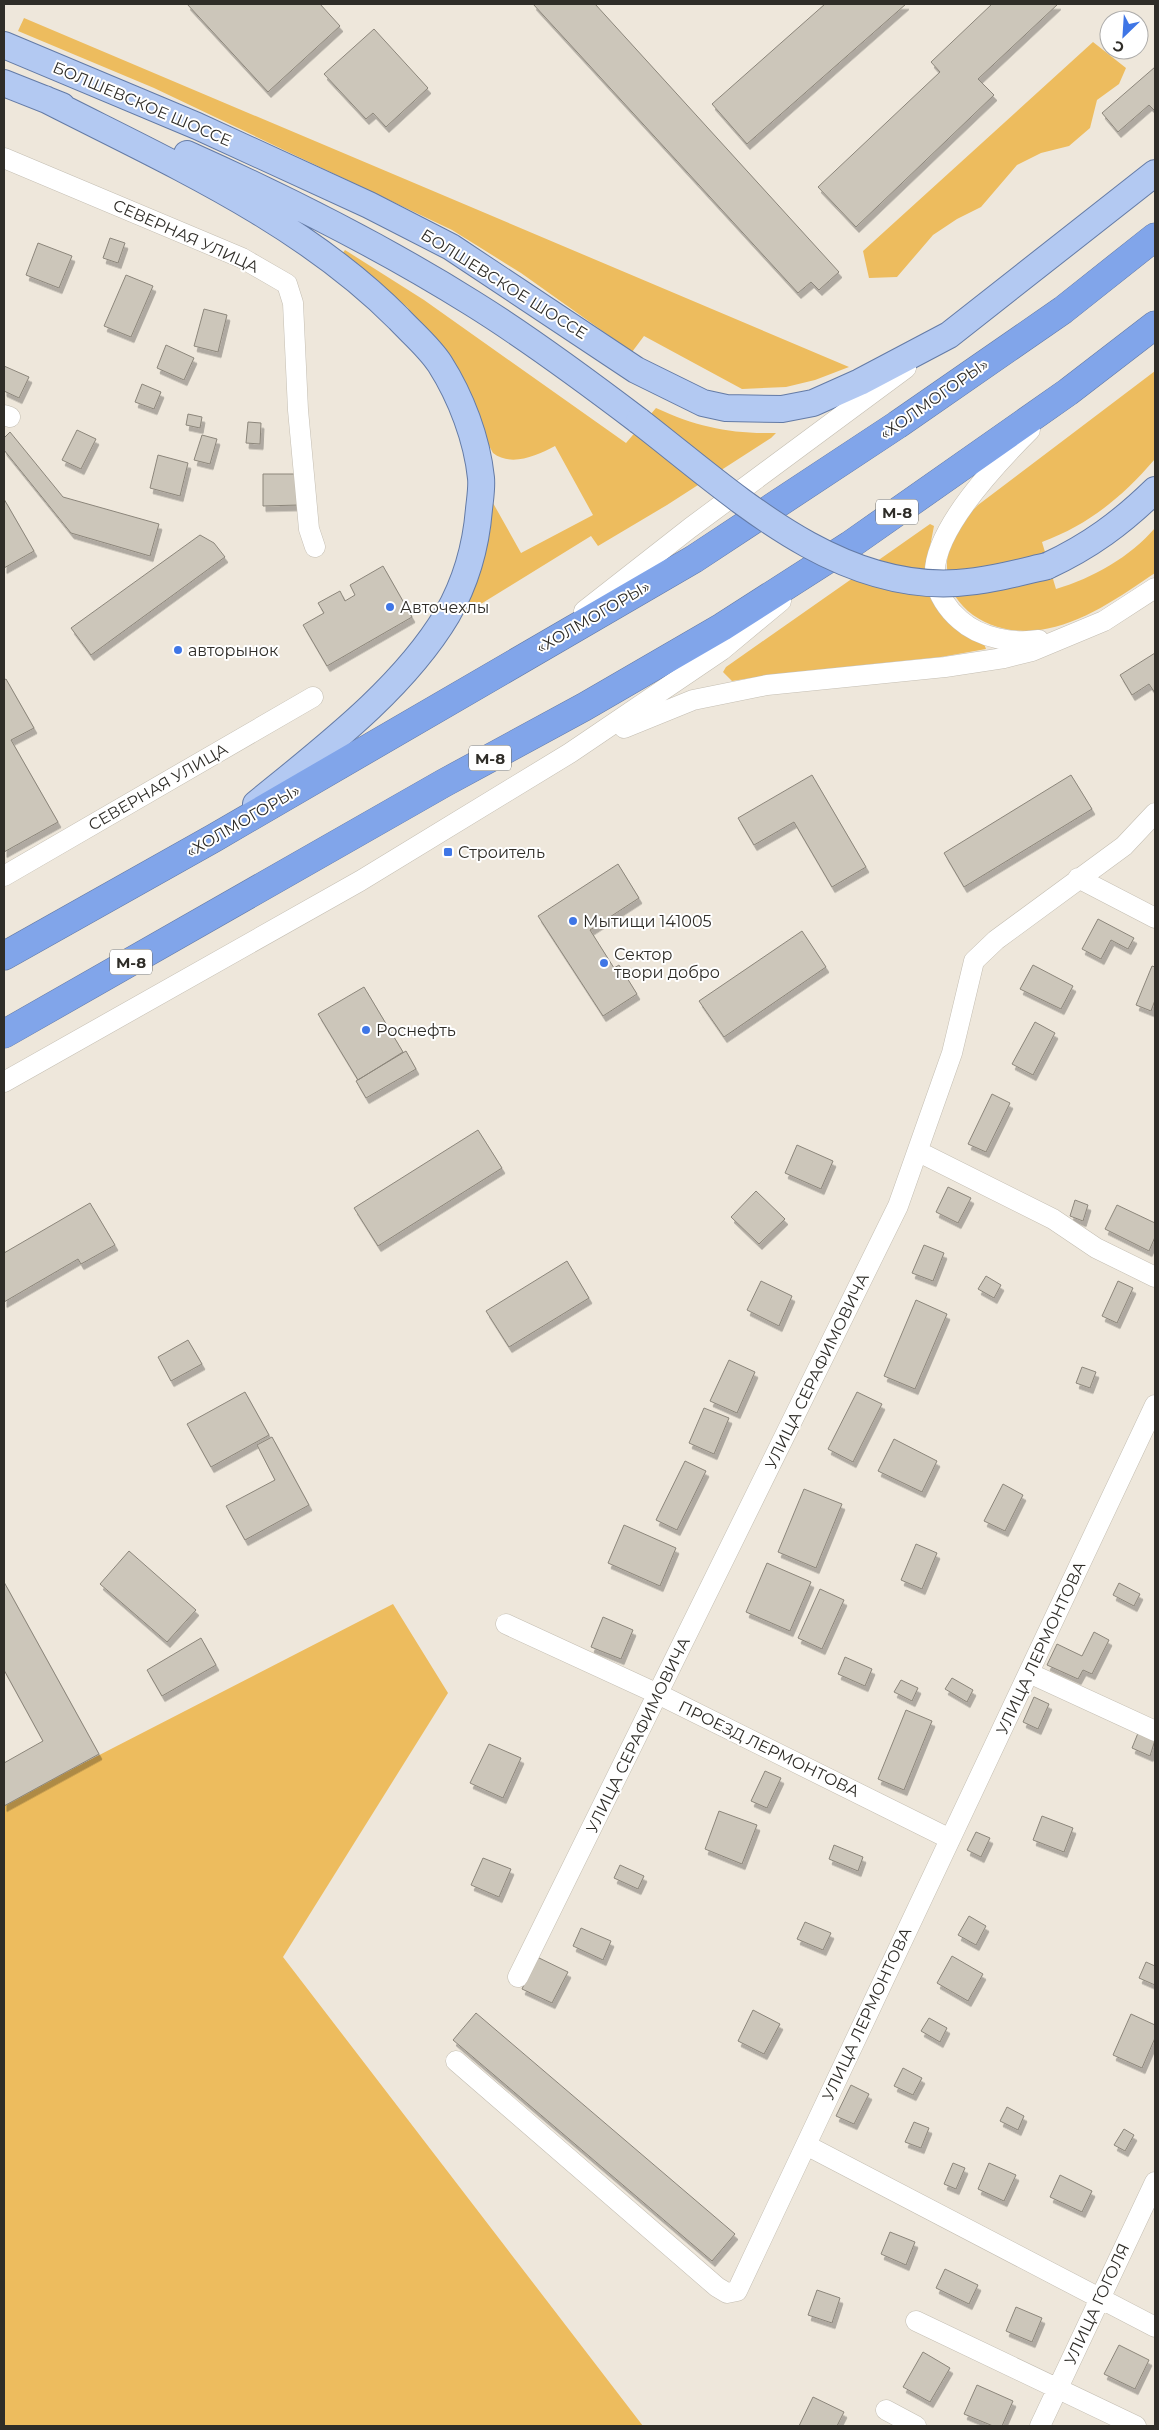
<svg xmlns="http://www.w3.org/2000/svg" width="1159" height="2430" font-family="Montserrat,sans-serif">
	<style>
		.green { fill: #edbc5e }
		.building { fill: #ccc6ba; stroke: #8c867b; filter: url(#shadow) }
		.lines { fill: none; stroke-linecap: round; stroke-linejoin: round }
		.minor-casing { stroke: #c4beb2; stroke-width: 21 }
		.major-casing { stroke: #647ba6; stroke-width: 28 }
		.highway-casing { stroke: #647ba6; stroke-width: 29 }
		.minor { stroke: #fff; stroke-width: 20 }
		.major { stroke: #b3c9f2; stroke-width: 26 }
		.highway { stroke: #81a5ea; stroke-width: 28 }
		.major-bridge-casing { stroke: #647ba6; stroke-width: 28; stroke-linecap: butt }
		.major-bridge { stroke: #b3c9f2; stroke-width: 26 }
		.poi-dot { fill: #3f76e6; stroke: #fff; stroke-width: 2 }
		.labels { text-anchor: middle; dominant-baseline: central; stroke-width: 4; stroke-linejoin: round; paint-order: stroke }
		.shield { fill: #fff; stroke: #6d6c68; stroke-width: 1 }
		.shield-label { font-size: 15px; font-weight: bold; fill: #2f2d28 }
		.street-label { font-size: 16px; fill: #2f2d28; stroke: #fff }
		.poi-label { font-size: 16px; fill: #2f2d28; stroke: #fff; text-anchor: start }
	</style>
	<defs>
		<filter id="shadow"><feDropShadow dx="3" dy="5.5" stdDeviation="0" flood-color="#0004"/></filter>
	</defs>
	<rect width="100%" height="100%" fill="#eee7db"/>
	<path class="green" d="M 24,18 L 849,367 L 815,380 L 786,387 L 742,389 L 644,336 L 632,352 L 521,273 L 452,230 L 154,88 L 18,31 Z
		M 1093,42 L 1126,68 L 1119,84 L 1097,100 L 1090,128 L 1069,146 L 1041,153 L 1017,165 L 981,207 L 957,219 L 933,235 L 897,277 L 869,278 L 863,251 Z
		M 345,250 L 424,300 L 626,443 L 656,408 C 697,427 731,434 776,433 L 771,438 L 667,505 L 598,546 L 591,536 L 458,618 L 483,560 L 490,532 L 493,503 L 521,553 L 593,515 L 555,446 C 536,456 511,467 493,453 L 429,333 L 407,307 L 342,254 Z
		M 1155,371 L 1155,459 C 1122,497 1090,524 1042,542 L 1056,589 C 1093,578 1130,557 1155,528 L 1155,573 C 1121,596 1082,624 1040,630 C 982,638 927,596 954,535 C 959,524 969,514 978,505 Z
		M 930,524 L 934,526 L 925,573 L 984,644 L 986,649 L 941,657 L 776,674 L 732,681 L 723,672 L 726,667 Z
		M 393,1604 L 448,1693 L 283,1957 L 643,2426 L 4,2426 L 4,1804 Z"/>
	<path class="building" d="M 187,4 L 320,4 L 340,26 L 268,92 Z
		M 533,4 L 595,4 L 839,272 L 819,290 L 811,282 L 798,293 Z
		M 825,4 L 906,4 L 747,144 L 712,104 Z
		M 992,4 L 1058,4 L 978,79 L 994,95 L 856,227 L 818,187 L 940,72 L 931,62 Z
		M 374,29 L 428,88 L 386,127 L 373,113 L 366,119 L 324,74 Z
		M 1155,67 L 1155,111 L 1149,105 L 1118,132 L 1102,113 Z
		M 110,238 L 125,243 L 118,263 L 103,258 Z
		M 38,243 L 72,256 L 59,288 L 26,275 Z
		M 126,275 L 153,286 L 131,337 L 104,326 Z
		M 204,309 L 227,315 L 218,352 L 194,346 Z
		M 166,345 L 194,358 L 184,380 L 157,368 Z
		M 4,366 L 29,377 L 19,398 L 4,391 Z
		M 142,384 L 161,392 L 154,409 L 135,402 Z
		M 188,414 L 202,417 L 200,428 L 186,425 Z
		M 248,422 L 261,423 L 260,444 L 246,443 Z
		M 77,430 L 96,439 L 81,469 L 62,460 Z
		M 10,432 L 63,497 L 159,524 L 150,556 L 71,533 L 4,450 L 4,438 Z
		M 202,435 L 217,439 L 210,464 L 194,460 Z
		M 158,455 L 188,463 L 180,496 L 150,488 Z
		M 263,474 L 298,474 L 299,505 L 263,506 Z
		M 4,499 L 34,551 L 4,568 Z
		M 200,535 L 214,543 L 225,557 L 91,655 L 71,628 Z
		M 383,566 L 412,617 L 327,666 L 303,625 L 324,613 L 318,603 L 340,591 L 345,601 L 355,595 L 350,585 Z
		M 1155,653 L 1155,693 L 1149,684 L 1132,695 L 1120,675 Z
		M 6,679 L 34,728 L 11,740 L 58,822 L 4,852 L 4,680 Z
		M 812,775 L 866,867 L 832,887 L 794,822 L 754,845 L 738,818 Z
		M 1071,775 L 1092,809 L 964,887 L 944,853 Z
		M 618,864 L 639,898 L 590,930 L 614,968 L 619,965 L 637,994 L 603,1016 L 538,916 Z
		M 1098,919 L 1134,938 L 1128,949 L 1111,940 L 1101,959 L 1082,949 Z
		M 802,931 L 826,967 L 724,1037 L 699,1001 Z
		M 1033,965 L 1073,986 L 1061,1009 L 1020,989 Z
		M 1152,966 L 1155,967 L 1155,1000 L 1151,1011 L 1136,1005 Z
		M 364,987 L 403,1052 L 358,1080 L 318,1014 Z
		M 1035,1022 L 1055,1033 L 1033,1075 L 1012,1064 Z
		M 406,1051 L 416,1069 L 366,1098 L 356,1081 Z
		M 992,1094 L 1010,1103 L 986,1152 L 968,1144 Z
		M 478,1130 L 502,1168 L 378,1246 L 354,1208 Z
		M 797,1145 L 833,1161 L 821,1189 L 785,1173 Z
		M 948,1187 L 971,1198 L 958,1223 L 936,1212 Z
		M 756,1191 L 785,1219 L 759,1244 L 731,1217 Z
		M 1075,1200 L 1088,1205 L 1083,1221 L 1070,1216 Z
		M 90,1203 L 115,1245 L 81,1264 L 78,1259 L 4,1302 L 4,1253 Z
		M 1117,1205 L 1155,1223 L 1155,1237 L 1149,1251 L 1105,1229 Z
		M 924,1245 L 944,1253 L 933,1281 L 912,1273 Z
		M 567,1261 L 589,1298 L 509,1347 L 486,1311 Z
		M 986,1276 L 1001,1285 L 994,1298 L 978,1289 Z
		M 761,1281 L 792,1296 L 779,1326 L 747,1310 Z
		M 1118,1281 L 1133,1288 L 1117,1323 L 1102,1316 Z
		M 916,1300 L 947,1314 L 915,1389 L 884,1376 Z
		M 188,1340 L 202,1364 L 171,1381 L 158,1357 Z
		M 729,1360 L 755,1372 L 737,1413 L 710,1401 Z
		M 1082,1367 L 1096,1372 L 1090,1388 L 1076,1383 Z
		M 245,1392 L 269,1435 L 211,1467 L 187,1424 Z
		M 857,1392 L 882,1404 L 853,1462 L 828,1449 Z
		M 704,1408 L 729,1418 L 714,1454 L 689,1443 Z
		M 272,1437 L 309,1505 L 245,1540 L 226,1506 L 275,1480 L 257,1445 Z
		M 894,1439 L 937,1461 L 922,1492 L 878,1471 Z
		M 685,1461 L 706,1471 L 677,1530 L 656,1520 Z
		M 1003,1484 L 1023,1495 L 1005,1531 L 984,1521 Z
		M 804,1489 L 842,1504 L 816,1568 L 778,1552 Z
		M 624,1525 L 676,1548 L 660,1586 L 608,1563 Z
		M 916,1544 L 937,1553 L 922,1589 L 901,1580 Z
		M 129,1551 L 196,1610 L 167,1642 L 100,1584 Z
		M 767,1563 L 811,1582 L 790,1631 L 746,1612 Z
		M 4,1582 L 99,1754 L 4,1806 L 4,1763 L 43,1741 L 4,1670 Z
		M 1119,1583 L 1140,1594 L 1134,1606 L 1113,1595 Z
		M 820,1589 L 844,1600 L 822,1649 L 798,1638 Z
		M 603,1617 L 633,1630 L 621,1659 L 591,1647 Z
		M 1094,1632 L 1109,1640 L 1092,1674 L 1083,1670 L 1078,1679 L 1047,1665 L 1057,1644 L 1082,1656 Z
		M 201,1638 L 216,1665 L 162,1696 L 147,1670 Z
		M 845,1657 L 872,1669 L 865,1686 L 838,1674 Z
		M 952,1678 L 973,1690 L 967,1702 L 945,1689 Z
		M 901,1680 L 918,1688 L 912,1701 L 894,1692 Z
		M 1034,1697 L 1049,1704 L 1038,1729 L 1023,1722 Z
		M 906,1710 L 932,1721 L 904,1790 L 878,1779 Z
		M 1138,1733 L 1155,1740 L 1150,1756 L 1132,1748 Z
		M 489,1744 L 521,1758 L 503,1798 L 470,1783 Z
		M 765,1771 L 781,1778 L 767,1808 L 751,1801 Z
		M 719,1811 L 757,1825 L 742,1864 L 705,1849 Z
		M 1042,1816 L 1073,1828 L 1064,1852 L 1033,1840 Z
		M 976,1832 L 990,1838 L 981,1857 L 967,1850 Z
		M 834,1845 L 863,1857 L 858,1871 L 829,1859 Z
		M 483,1858 L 511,1869 L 499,1897 L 471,1885 Z
		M 620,1865 L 644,1876 L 638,1889 L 614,1878 Z
		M 969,1916 L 986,1926 L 976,1945 L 958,1935 Z
		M 805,1922 L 831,1933 L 823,1950 L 797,1939 Z
		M 581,1928 L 611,1941 L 603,1960 L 573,1946 Z
		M 952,1956 L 983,1974 L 968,2001 L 937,1983 Z
		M 537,1957 L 568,1972 L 552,2003 L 522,1989 Z
		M 1146,1962 L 1155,1966 L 1155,1985 L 1139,1978 Z
		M 753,2010 L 780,2024 L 764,2054 L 738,2041 Z
		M 476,2013 L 735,2234 L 712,2261 L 453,2040 Z
		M 1131,2014 L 1155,2025 L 1155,2038 L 1142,2068 L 1113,2055 Z
		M 929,2018 L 947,2028 L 940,2042 L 921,2031 Z
		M 903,2068 L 922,2078 L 913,2095 L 894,2086 Z
		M 851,2085 L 869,2094 L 854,2124 L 836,2116 Z
		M 1007,2107 L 1024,2116 L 1018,2130 L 1000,2121 Z
		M 914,2122 L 929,2128 L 921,2148 L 905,2142 Z
		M 1124,2129 L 1134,2135 L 1125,2151 L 1114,2145 Z
		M 953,2163 L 965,2168 L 956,2189 L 944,2184 Z
		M 989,2163 L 1016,2175 L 1004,2201 L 978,2189 Z
		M 1060,2175 L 1092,2191 L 1082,2212 L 1050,2197 Z
		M 890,2232 L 915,2242 L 906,2265 L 881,2254 Z
		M 945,2269 L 978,2285 L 969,2304 L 936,2288 Z
		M 817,2290 L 840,2298 L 832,2323 L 808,2315 Z
		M 1016,2307 L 1042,2318 L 1032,2342 L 1006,2331 Z
		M 1119,2345 L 1149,2360 L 1135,2389 L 1104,2374 Z
		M 923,2352 L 950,2368 L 930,2402 L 903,2387 Z
		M 977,2385 L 1013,2401 L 1002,2426 L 993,2426 L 964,2414 Z
		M 813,2397 L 844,2412 L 837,2426 L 799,2426 Z"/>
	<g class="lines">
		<g class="minor-casing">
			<path id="minor" d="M 4,158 L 242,258 L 287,284 L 293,303 L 298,410 L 309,529 L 315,547
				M 4,415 L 10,417
				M 1030,430 C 1000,460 930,532 935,578 C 937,594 948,610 960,620 C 980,638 1013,644 1039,640
				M 584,611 L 690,528 L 906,368
				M 624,728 L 693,700 L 767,685 L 945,667 L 1004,658 L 1032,651 L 1104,621 L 1155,588
				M 4,876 L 313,697
				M 1078,878 L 1155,918
				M 4,1082 L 360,881 L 570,753 L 722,650 L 781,601
				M 919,1152 L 1053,1219 L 1096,1248 L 1155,1277
				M 506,1624 L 658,1694 L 950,1839
				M 1029,1673 L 1155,1731
				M 518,1977 L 898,1206 L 952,1053 L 974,961 L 996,940 L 1124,846 L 1155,813
				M 456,2061 L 717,2287 L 727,2293 L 737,2291 L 1155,1405
				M 806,2145 L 1155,2327
				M 916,2321 L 1136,2426
				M 886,2410 L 916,2426
				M 1040,2426 L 1155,2182"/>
		</g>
		<g class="major-casing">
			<path id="major" d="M 4,45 L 197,126 L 369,205 L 451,247 L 636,370 L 703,403 L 726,408 L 782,409 L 813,403 L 860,382 L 949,335 L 1155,173
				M 4,83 L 62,106
				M 45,99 C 168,162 301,220 399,319 C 412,333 429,347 440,364 C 461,397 477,439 481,478 C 482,488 480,499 479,509 C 476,546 466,582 447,615 C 403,689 322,750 256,804
				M 187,154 C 285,198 381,246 472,303 C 530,339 585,380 639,421
				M 1047,566 C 1090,546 1121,523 1155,490"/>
		</g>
		<g class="highway-casing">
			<path id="highway" d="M 4,956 L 214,838 L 694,559 L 897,425 L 1063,310 L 1155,237
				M 4,1034 L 444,783 L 584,707 L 722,627 L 850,545 L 1068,392 L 1155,325"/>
		</g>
		<use href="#minor" class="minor"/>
		<use href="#major" class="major"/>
		<use href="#highway" class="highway"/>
		<g class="major-bridge-casing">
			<path id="major-bridge" d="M 639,421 C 731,492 833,591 957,583 C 988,581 1017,573 1047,566"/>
		</g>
		<use href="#major-bridge" class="major-bridge"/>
	</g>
	<g class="poi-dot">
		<circle cx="390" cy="607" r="5"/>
		<circle cx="178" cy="650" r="5"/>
		<rect x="443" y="847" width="10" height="10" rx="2.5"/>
		<circle cx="573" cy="921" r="5"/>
		<circle cx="604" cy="963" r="5"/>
		<circle cx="366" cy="1030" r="5"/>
	</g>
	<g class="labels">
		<g class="shield">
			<rect x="876" y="499.5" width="42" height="25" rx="4"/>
			<rect x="469" y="745.5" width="42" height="25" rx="4"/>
			<rect x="110" y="949.5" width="42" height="25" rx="4"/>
		</g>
		<g class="shield-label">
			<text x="897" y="512">М-8</text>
			<text x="490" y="758">М-8</text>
			<text x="131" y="962">М-8</text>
		</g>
		<g class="street-label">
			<text transform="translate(142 104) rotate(23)">БОЛШЕВСКОЕ ШОССЕ</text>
			<text transform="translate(186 236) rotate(24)">СЕВЕРНАЯ УЛИЦА</text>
			<text transform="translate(504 284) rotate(32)">БОЛШЕВСКОЕ ШОССЕ</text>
			<text transform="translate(934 399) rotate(-35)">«ХОЛМОГОРЫ»</text>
			<text transform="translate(593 617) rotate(-30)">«ХОЛМОГОРЫ»</text>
			<text transform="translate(158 787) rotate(-30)">СЕВЕРНАЯ УЛИЦА</text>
			<text transform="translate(243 821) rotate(-30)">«ХОЛМОГОРЫ»</text>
			<text transform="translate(817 1371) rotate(-64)">УЛИЦА СЕРАФИМОВИЧА</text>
			<text transform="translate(1041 1648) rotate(-65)">УЛИЦА ЛЕРМОНТОВА</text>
			<text transform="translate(638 1735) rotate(-64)">УЛИЦА СЕРАФИМОВИЧА</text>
			<text transform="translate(769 1749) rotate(26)">ПРОЕЗД ЛЕРМОНТОВА</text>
			<text transform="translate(867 2014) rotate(-65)">УЛИЦА ЛЕРМОНТОВА</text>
			<text transform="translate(1097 2304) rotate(-65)">УЛИЦА ГОГОЛЯ</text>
		</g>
		<g class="poi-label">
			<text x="400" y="607">Авточехлы</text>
			<text x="188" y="650">авторынок</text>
			<text x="458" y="852">Строитель</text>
			<text x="583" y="921">Мытищи 141005</text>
			<text x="614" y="954">Сектор<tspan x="614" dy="18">твори добро</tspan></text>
			<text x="376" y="1030">Роснефть</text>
		</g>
	</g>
	<rect width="1159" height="2430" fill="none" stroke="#2f2d28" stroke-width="10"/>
	<g transform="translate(1124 35) rotate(205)"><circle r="24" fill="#ffffff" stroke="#acaba9"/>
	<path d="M0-4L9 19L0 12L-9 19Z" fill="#3f76e6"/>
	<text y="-8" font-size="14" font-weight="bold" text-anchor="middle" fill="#2f2d28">С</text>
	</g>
</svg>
